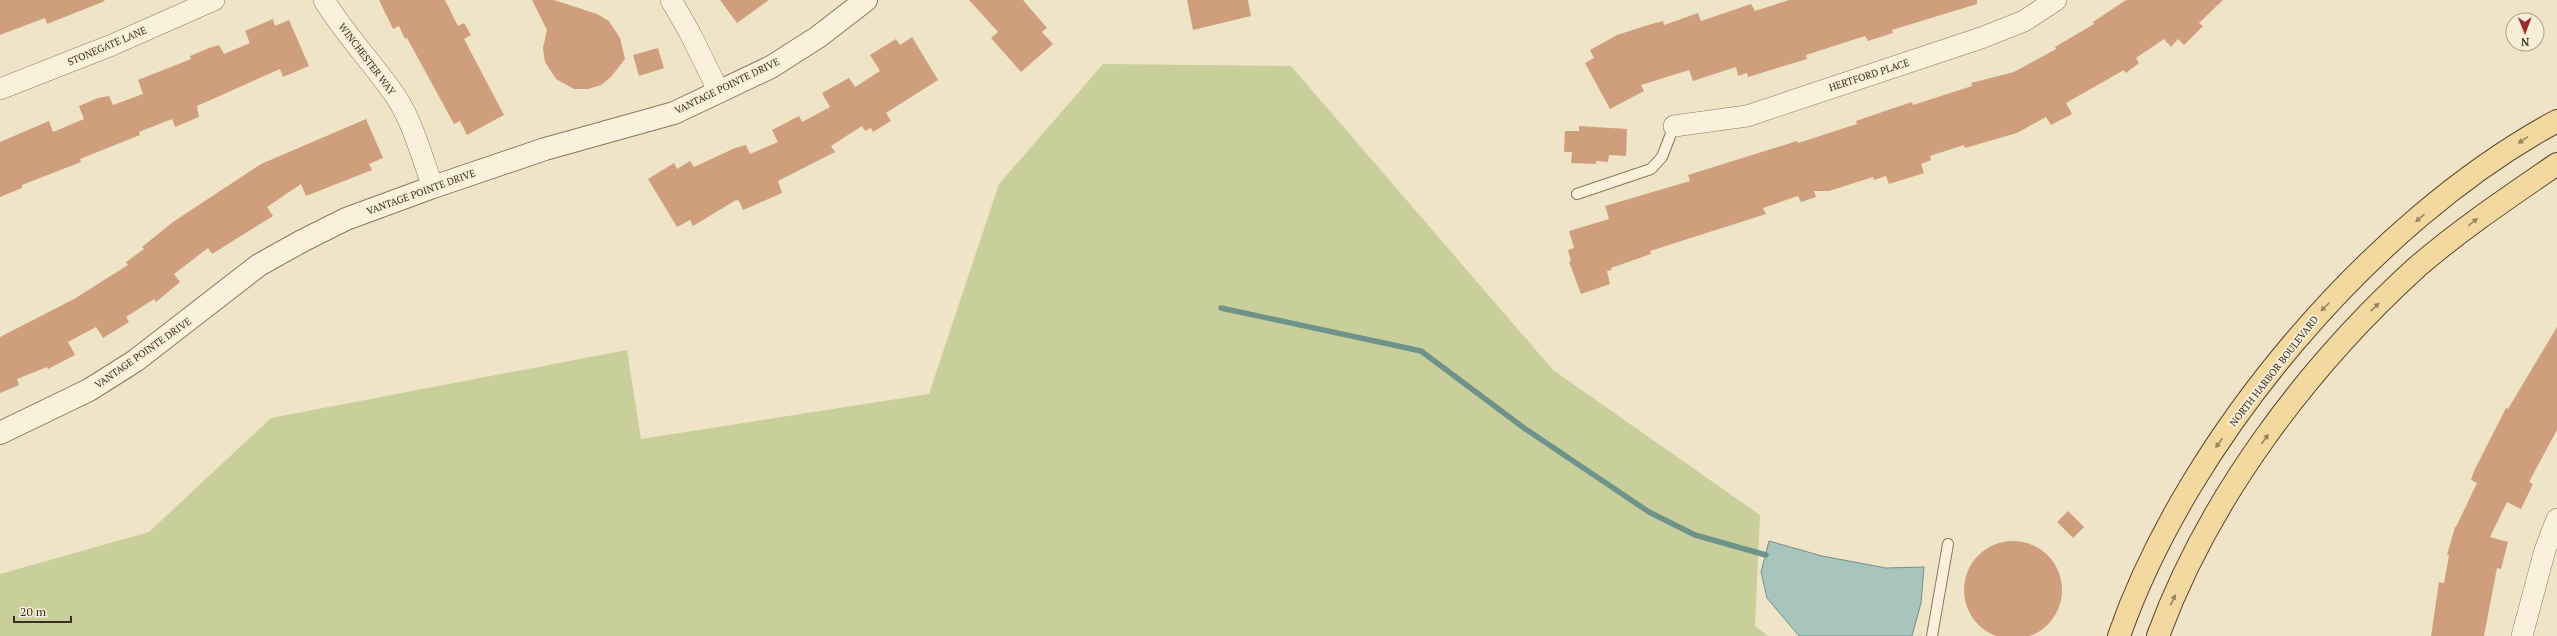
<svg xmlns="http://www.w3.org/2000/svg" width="2557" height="636" font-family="'PT Serif',serif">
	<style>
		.green { fill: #c9cf9b }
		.water { fill: #a9c4bc; stroke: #6f938a }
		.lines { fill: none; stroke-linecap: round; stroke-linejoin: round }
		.stream { stroke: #6f938a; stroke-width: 5.5 }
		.building { fill: #cf9f7d }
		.service-casing { stroke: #8d765c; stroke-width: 12 }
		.minor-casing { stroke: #8d765c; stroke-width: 22 }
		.tertiary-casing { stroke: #8d765c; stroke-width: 24 }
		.primary-casing { stroke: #5b4430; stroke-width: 24 }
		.service { stroke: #faf1dc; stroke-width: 10 }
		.minor { stroke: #faf1dc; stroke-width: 21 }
		.tertiary { stroke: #faf1dc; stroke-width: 22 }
		.primary { stroke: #f3d9a0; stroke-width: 22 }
		.oneway { fill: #988460 }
		.labels { text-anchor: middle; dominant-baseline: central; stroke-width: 4; stroke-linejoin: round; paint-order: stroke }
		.street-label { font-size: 10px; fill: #3d2e20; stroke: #f7eed8 }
	</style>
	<rect width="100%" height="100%" fill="#f0e4c8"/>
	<path class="green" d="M 1103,64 L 1291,66 L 1553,370 L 1760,515 L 1755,626 L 1768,636 L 0,636 L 0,574 L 149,532 L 271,418 L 627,350 L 641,439 L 929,394 L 999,184 Z"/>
	<path class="water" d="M 1769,541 L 1822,556 L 1886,568 L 1924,567 L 1921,603 L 1912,636 L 1799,636 L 1767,598 L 1761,572 Z"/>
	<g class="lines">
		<path class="stream" d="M 1221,308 L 1421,351 L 1524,428 L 1649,512 L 1695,535 L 1766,555"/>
	</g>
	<path class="building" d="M 0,0 L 104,0 L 105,1 L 47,24 L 45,18 L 0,35 Z
		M 379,0 L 445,0 L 458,26 L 464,23 L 471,35 L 464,39 L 504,115 L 467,135 L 460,121 L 454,124 L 407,38 L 405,39 L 399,26 L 393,29 Z
		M 532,0 L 554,0 L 597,14 L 609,21 L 620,38 L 625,59 L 611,77 L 601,85 L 588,89 L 574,89 L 556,79 L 545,62 L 543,48 L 547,30 Z
		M 720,0 L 769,0 L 737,23 Z
		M 969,0 L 1023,0 L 1047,28 L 1042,32 L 1053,44 L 1021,72 L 991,38 L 998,32 Z
		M 1187,0 L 1248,0 L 1251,16 L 1193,30 Z
		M 1789,0 L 1977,0 L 1977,4 L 1892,30 L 1893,33 L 1868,41 L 1865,36 L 1806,55 L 1807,59 L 1748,77 L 1747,73 L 1738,76 L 1736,67 L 1693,81 L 1689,70 L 1641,85 L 1644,91 L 1610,109 L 1585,63 L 1594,58 L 1590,50 L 1617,35 L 1648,25 L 1663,21 L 1664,25 L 1698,13 L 1701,21 L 1751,4 L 1755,11 Z
		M 2126,0 L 2223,0 L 2199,23 L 2203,26 L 2184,45 L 2178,39 L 2171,47 L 2164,39 L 2136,58 L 2139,63 L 2126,73 L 2124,70 L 2066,103 L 2072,114 L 2051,125 L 2046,117 L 2017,133 L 1965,148 L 1964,145 L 1930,156 L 1931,160 L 1921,164 L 1924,173 L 1889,184 L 1886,176 L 1874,180 L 1873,177 L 1829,191 L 1814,191 L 1816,197 L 1801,202 L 1798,196 L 1763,208 L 1766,214 L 1650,251 L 1651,254 L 1611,268 L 1612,270 L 1607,271 L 1610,284 L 1581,294 L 1569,262 L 1571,261 L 1568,250 L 1574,248 L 1569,231 L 1609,219 L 1605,206 L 1690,181 L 1688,175 L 1797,141 L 1798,143 L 1857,124 L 1856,121 L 1888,110 L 1912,102 L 1913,105 L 1972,86 L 1971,83 L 2014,72 L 2056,49 L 2055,47 L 2094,24 L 2093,22 Z
		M 273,19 L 275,26 L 289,20 L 309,66 L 283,77 L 280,69 L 197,106 L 199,117 L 175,127 L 172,119 L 139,132 L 140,135 L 80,159 L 81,162 L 22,185 L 22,188 L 0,197 L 0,142 L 49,121 L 53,132 L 84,119 L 79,106 L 98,98 L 109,96 L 113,105 L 143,94 L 138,80 L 191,59 L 190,56 L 209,48 L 219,45 L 224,54 L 250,43 L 245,31 Z
		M 912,37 L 938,80 L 886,113 L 891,121 L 873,132 L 871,128 L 865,131 L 862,126 L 831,146 L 835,152 L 778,181 L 782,193 L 743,210 L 739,201 L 736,200 L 693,226 L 690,220 L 677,227 L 648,179 L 674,163 L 677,169 L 690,161 L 694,167 L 735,148 L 746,145 L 750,154 L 778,142 L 772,130 L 799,116 L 802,122 L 830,107 L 822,93 L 849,78 L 855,87 L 880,71 L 870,55 L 896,39 L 900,45 Z
		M 658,48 L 664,68 L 639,76 L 633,55 Z
		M 366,119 L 383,158 L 369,164 L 372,170 L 306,196 L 301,184 L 267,207 L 273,216 L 212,254 L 208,248 L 174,274 L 180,282 L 156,302 L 154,299 L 126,317 L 129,322 L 103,338 L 96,327 L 68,342 L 75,355 L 48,369 L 47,367 L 17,379 L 19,385 L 0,393 L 0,337 L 74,299 L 128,265 L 126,262 L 144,249 L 142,247 L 173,222 L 261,164 Z
		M 1579,126 L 1627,129 L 1626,156 L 1609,155 L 1608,162 L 1596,161 L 1596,164 L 1571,163 L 1572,152 L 1564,152 L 1565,131 L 1579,131 Z
		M 2557,327 L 2557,430 L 2529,482 L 2533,484 L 2521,509 L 2507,502 L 2490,537 L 2508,542 L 2501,569 L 2497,568 L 2484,636 L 2431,636 L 2439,582 L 2444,583 L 2449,555 L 2447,555 L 2455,527 L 2456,527 L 2477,483 L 2471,480 L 2474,471 L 2506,408 L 2508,409 Z
		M 2068,511 L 2084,527 L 2073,538 L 2057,522 Z
		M1964 590a49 49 0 1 1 98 0a49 49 0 1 1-98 0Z"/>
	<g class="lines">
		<g class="service-casing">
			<path id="service" d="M 1577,194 L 1651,169 L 1662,157 L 1674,126
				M 1932,636 L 1948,544"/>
		</g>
		<g class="minor-casing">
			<path id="minor" d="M 324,0 C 344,33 370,60 392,91 C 412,118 421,155 433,187
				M 671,0 L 690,33 L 719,92
				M 0,89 L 112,45 L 214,0
				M 1674,126 L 1747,116 L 1981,38 L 2024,21 L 2056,0
				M 2522,636 L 2545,550 L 2557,519"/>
		</g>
		<g class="tertiary-casing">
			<path id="tertiary" d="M 0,433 L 89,390 L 135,361 L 259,265 L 302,241 L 346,219 L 433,187 L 545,149 L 674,113 L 771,67 L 818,37 L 866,0"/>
		</g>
		<g class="primary-casing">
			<path id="primary" d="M 2119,636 C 2188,438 2373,220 2557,121
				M 2158,636 C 2209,497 2308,366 2417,267 C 2461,229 2509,197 2557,164"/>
		</g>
		<use href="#service" class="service"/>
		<use href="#minor" class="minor"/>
		<use href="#tertiary" class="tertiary"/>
		<use href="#primary" class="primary"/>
	</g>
	<defs><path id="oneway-solid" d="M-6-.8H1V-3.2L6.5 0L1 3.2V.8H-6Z"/></defs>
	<g class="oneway">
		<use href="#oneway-solid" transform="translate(2523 140) rotate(145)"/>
		<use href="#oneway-solid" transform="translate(2420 218) rotate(140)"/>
		<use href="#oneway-solid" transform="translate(2473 222) rotate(-39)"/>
		<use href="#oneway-solid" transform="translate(2325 307) rotate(135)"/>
		<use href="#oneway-solid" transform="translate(2375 307) rotate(-44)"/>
		<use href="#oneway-solid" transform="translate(2265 439) rotate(-55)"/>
		<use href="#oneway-solid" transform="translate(2219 443) rotate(126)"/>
		<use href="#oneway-solid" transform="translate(2173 600) rotate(-65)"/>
	</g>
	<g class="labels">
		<g class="street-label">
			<text transform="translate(107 46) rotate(-23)">STONEGATE LANE</text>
			<text transform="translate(367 59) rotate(53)">WINCHESTER WAY</text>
			<text transform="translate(1869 75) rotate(-18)">HERTFORD PLACE</text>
			<text transform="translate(727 86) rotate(-26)">VANTAGE POINTE DRIVE</text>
			<text transform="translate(421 192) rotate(-20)">VANTAGE POINTE DRIVE</text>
			<text transform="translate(143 353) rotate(-35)">VANTAGE POINTE DRIVE</text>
			<text transform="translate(2274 371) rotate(-52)">NORTH HARBOR BOULEVARD</text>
		</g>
	</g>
	<g transform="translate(2525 32) rotate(179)"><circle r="19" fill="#f7eed8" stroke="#ada18e"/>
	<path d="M0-3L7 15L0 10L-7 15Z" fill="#9e2a2b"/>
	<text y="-6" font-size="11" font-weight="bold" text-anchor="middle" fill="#3d2e20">N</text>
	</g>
	<path d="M14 616v6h57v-6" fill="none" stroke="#3d2e20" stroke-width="2"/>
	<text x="20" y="616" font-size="12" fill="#3d2e20" stroke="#f7eed8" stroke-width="3" paint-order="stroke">20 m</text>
</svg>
